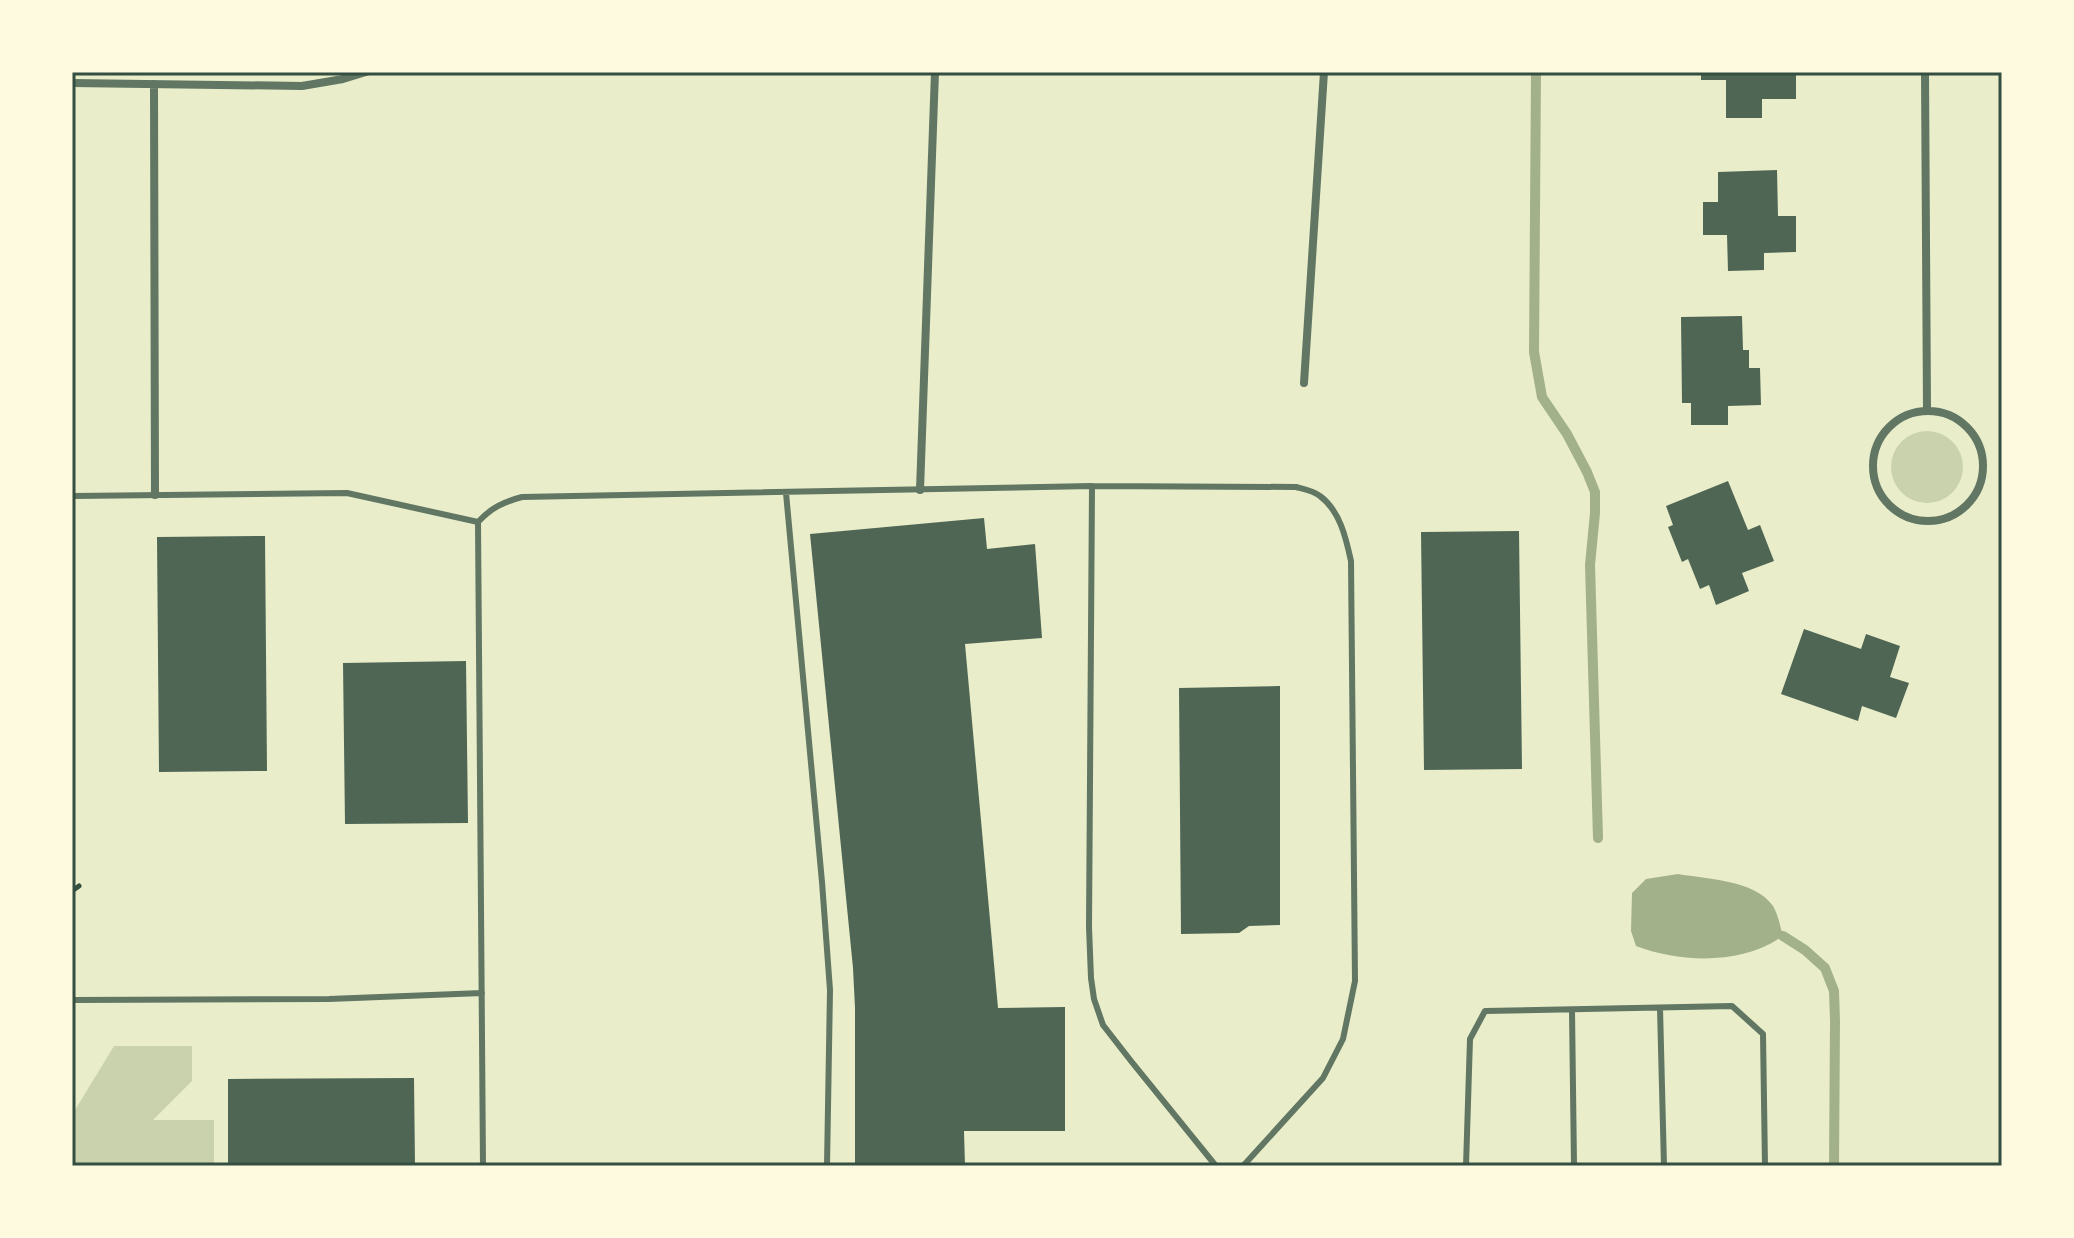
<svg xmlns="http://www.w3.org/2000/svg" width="2074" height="1238" font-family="'Noto Sans',sans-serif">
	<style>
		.green { fill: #cad2ad }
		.water { fill: #a3b18a }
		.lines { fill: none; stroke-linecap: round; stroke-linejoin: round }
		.stream { stroke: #a3b18a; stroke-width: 10 }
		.building { fill: #4f6655 }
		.path { stroke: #344e41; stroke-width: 5 }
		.service { stroke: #617663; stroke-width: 6 }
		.minor { stroke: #617663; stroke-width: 8 }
		.neatline { fill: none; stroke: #344e41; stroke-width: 3 }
	</style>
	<rect width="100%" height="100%" fill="#e9edc9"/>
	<path class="green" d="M1891 467a36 36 0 1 1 72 0a36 36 0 1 1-72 0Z
		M 114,1046 L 192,1046 L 192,1081 L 153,1120 L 214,1120 L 214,1166 L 72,1166 L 72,1115 Z"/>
	<path class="water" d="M 1678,874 C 1707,879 1755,880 1773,906 C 1778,914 1780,926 1783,936 C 1743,965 1680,963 1636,946 L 1631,931 L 1632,893 L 1646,879 Z"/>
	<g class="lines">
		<path class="stream" d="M 1536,72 L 1534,352 L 1542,397 L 1567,434 L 1587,472 L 1595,492 L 1595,513 L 1590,565 L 1598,838
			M 1783,936 L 1805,950 L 1825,968 L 1834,991 L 1835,1021 L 1834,1166"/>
	</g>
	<path class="building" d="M 1701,72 L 1796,72 L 1796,99 L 1762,99 L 1762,118 L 1726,118 L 1726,80 L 1701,80 Z
		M 1777,170 L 1778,216 L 1796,216 L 1796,252 L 1764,253 L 1764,270 L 1728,271 L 1727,235 L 1703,235 L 1703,202 L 1718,202 L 1718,172 Z
		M 1742,316 L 1743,350 L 1749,350 L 1749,368 L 1760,368 L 1761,405 L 1728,406 L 1728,425 L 1691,425 L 1691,403 L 1682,403 L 1681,317 Z
		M 1728,481 L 1748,530 L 1760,525 L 1774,561 L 1742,573 L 1749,591 L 1716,605 L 1709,585 L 1700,589 L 1688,559 L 1682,562 L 1668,527 L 1673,525 L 1666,506 Z
		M 984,518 L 987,549 L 1035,544 L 1042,638 L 965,644 L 998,1008 L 1065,1007 L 1065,1131 L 964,1131 L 965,1166 L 855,1166 L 855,1008 L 853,968 L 810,534 Z
		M 1519,531 L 1522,769 L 1424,770 L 1421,532 Z
		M 265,536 L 267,771 L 159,772 L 157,537 Z
		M 1804,629 L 1861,649 L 1866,634 L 1900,646 L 1890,677 L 1909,683 L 1896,718 L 1862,706 L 1858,721 L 1781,694 Z
		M 466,661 L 468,823 L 345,824 L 343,663 Z
		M 1280,686 L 1280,925 L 1249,926 L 1239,933 L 1181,934 L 1179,688 Z
		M 414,1078 L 415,1166 L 228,1166 L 228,1079 Z"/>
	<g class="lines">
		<path class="path" d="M 72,891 L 79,886"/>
		<path class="service" d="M 1092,486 L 1089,927 L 1091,978 L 1094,999 L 1103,1025 L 1131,1061 L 1216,1166
			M 786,493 L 822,882 L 830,990 L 827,1166
			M 72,496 L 347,493 L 478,522
			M 72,1000 L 329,999 L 482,993
			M 1660,1008 L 1664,1166
			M 1572,1010 L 1574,1166
			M 483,1166 L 478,522 C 491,508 503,502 522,497 L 1092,486 L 1296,487 C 1303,489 1314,491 1320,496 C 1340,511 1346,538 1351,561 L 1355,981 L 1343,1039 L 1323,1078 L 1243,1166
			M 1466,1166 L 1470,1039 L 1485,1011 L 1732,1006 L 1763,1034 L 1765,1166"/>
		<path class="minor" d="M 1925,72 L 1927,410
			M 72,83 L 302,86 L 343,79 L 366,72
			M 154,84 L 155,495
			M 1304,383 L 1324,72
			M1873 466a55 55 0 1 1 110 0a55 55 0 1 1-110 0Z
			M 920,490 L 935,72"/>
	</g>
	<rect width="2074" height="1238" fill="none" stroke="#fefae0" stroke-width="148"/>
	<rect x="74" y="74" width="1926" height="1090" class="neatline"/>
</svg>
